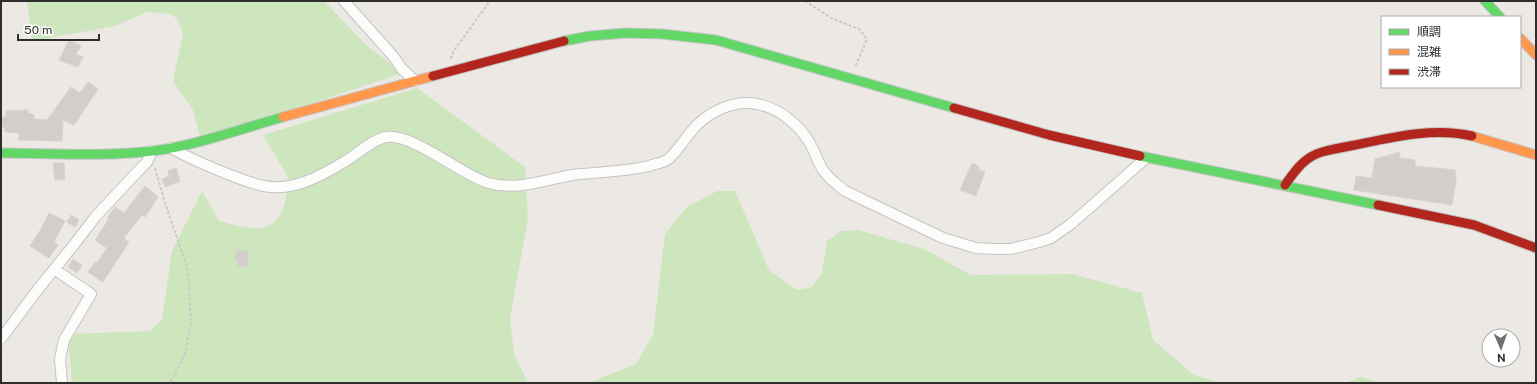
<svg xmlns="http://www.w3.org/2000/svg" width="1537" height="384" font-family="'Public Sans','Noto Sans JP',sans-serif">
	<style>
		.green { fill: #cee6be }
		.building { fill: #d1cecb; stroke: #d7d4d0 }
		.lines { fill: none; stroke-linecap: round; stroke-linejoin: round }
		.street-casing { stroke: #c5c4c5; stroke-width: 12 }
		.fast-casing { stroke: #c5c4c5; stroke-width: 11 }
		.slow-casing { stroke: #c5c4c5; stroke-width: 11 }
		.jam-casing { stroke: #c5c4c5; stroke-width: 11 }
		.path { stroke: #c9c9c8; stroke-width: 2; stroke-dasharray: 3 2; stroke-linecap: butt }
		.street { stroke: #fcfcfb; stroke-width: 10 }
		.fast { stroke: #63d668; stroke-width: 9 }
		.slow { stroke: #ff974d; stroke-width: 9 }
		.jam { stroke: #b3261e; stroke-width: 9 }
	</style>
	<rect width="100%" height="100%" fill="#ece8e4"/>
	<path class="green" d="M 23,1 L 324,1 L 366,45 L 403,73 L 201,140 L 193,110 L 173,81 L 183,34 L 178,19 L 170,14 L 147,12 L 115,26 L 33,41 L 27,3 Z
		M 417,88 L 525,167 L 528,218 L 510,318 L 514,354 L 528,383 L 72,383 L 68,334 L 150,331 L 162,319 L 172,251 L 202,191 L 219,221 C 239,226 269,238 281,213 C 286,204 287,190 289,179 L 263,135 Z
		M 717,191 L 735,191 L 769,270 L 797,290 L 812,287 L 822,273 L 827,241 L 841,231 L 858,230 L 924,249 L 971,275 L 1072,274 L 1142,293 L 1153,340 L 1194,375 L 1220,383 L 588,383 L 636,364 L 653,335 L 665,234 L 687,207 Z
		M 1361,377 L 1382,383 L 1344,383 Z"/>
	<path class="building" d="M 69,40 L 81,46 L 76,54 L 83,57 L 78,67 L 59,60 Z
		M 88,82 L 98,89 L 74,125 L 63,120 L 62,141 L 19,140 L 19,133 L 5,132 L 5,127 L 2,127 L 2,117 L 6,117 L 6,111 L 28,110 L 28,113 L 34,115 L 34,119 L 47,120 L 71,87 L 80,93 Z
		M 1400,152 L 1399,158 L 1415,160 L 1415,166 L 1455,170 L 1456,180 L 1452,205 L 1354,190 L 1356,176 L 1372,178 L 1375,159 Z
		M 53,163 L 64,163 L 65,179 L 55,180 Z
		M 972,163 L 979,166 L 978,169 L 985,172 L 976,196 L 960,190 Z
		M 176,168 L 180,181 L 165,187 L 162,179 L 169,176 L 168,171 Z
		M 145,186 L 158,197 L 145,217 L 142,215 L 124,238 L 129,242 L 103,282 L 88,272 L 95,262 L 97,263 L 107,248 L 95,240 L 109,219 L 107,218 L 115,207 L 124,213 Z
		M 49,213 L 65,221 L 54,242 L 58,245 L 49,258 L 30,246 L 41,229 Z
		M 71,215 L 79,220 L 75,227 L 67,222 Z
		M 236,250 L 249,252 L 247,267 L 237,266 L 238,260 L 235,260 Z
		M 73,259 L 82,265 L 77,273 L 68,267 Z"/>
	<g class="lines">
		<g class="street-casing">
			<path id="street" d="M 344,1 L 393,56 L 402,69 L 415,81
				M 171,148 C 187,157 203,164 220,171 C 235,177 249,183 264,186 C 292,192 321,176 344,162 C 355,156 374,138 387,137 C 414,134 460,174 488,183 C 517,191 544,180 572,175 C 597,172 624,172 649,166 C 654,164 662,163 667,160 C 676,154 683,141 690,133 C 706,112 735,98 761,105 C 780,109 800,126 809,142 C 815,151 817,161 823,170 C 829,179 837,185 845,191 L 943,238 L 976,248 L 993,249 L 1011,249 L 1039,242 L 1051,238 L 1071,224 L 1146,158
				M 54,269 L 91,294 L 64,340 L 60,359 L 62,383
				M 1,339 L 35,293 L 73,246 L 96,216 L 141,168 L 147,162 L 152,151"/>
		</g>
		<g class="fast-casing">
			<path id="fast" d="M 1485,1 L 1500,17
				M 564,41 L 590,36 L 626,33 L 662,34 L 716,40 L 954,108
				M 1,153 C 51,153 103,157 153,151 C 198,145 240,129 283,117
				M 1140,156 L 1378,205"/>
		</g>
		<g class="slow-casing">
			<path id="slow" d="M 1520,38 L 1536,55
				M 283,117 L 433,76
				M 1472,136 L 1536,155"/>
		</g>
		<g class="jam-casing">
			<path id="jam" d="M 433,76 L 564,41
				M 954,108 L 1049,135 L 1140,156
				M 1285,185 C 1295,171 1304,157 1322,152 C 1333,149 1344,147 1355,145 C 1393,137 1434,127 1472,136
				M 1378,205 L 1474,225 L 1536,248"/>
		</g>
		<path class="path" d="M 805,1 L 833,19 L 859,29 L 867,39 L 855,67
			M 451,59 L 453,52 L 490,1
			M 155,168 L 165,203 L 188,270 L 191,321 L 185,354 L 170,383"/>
		<use href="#street" class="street"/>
		<use href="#fast" class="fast"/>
		<use href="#slow" class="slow"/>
		<use href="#jam" class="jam"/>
	</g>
	<rect width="1537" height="384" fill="none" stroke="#2e2e2e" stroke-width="4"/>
	<rect x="1381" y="16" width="140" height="72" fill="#ffffff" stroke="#ababab"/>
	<rect x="1389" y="29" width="20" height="6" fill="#63d668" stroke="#ababab"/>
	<text x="1417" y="36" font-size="12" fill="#2e2e2e">順調</text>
	<rect x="1389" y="49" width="20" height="6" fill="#ff974d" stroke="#ababab"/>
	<text x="1417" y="56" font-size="12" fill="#2e2e2e">混雑</text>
	<rect x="1389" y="69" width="20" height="6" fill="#b3261e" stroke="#ababab"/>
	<text x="1417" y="76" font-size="12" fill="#2e2e2e">渋滞</text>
	<g transform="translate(1501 348) rotate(178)"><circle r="19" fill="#ffffff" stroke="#ababab"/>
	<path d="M0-3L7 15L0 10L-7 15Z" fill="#706f6e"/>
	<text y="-6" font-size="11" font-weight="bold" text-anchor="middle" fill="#2e2e2e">N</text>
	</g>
	<path d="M18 34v6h81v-6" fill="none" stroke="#2e2e2e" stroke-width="2"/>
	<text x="24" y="34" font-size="12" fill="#2e2e2e" stroke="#ffffff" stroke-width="3" paint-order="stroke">50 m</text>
</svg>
